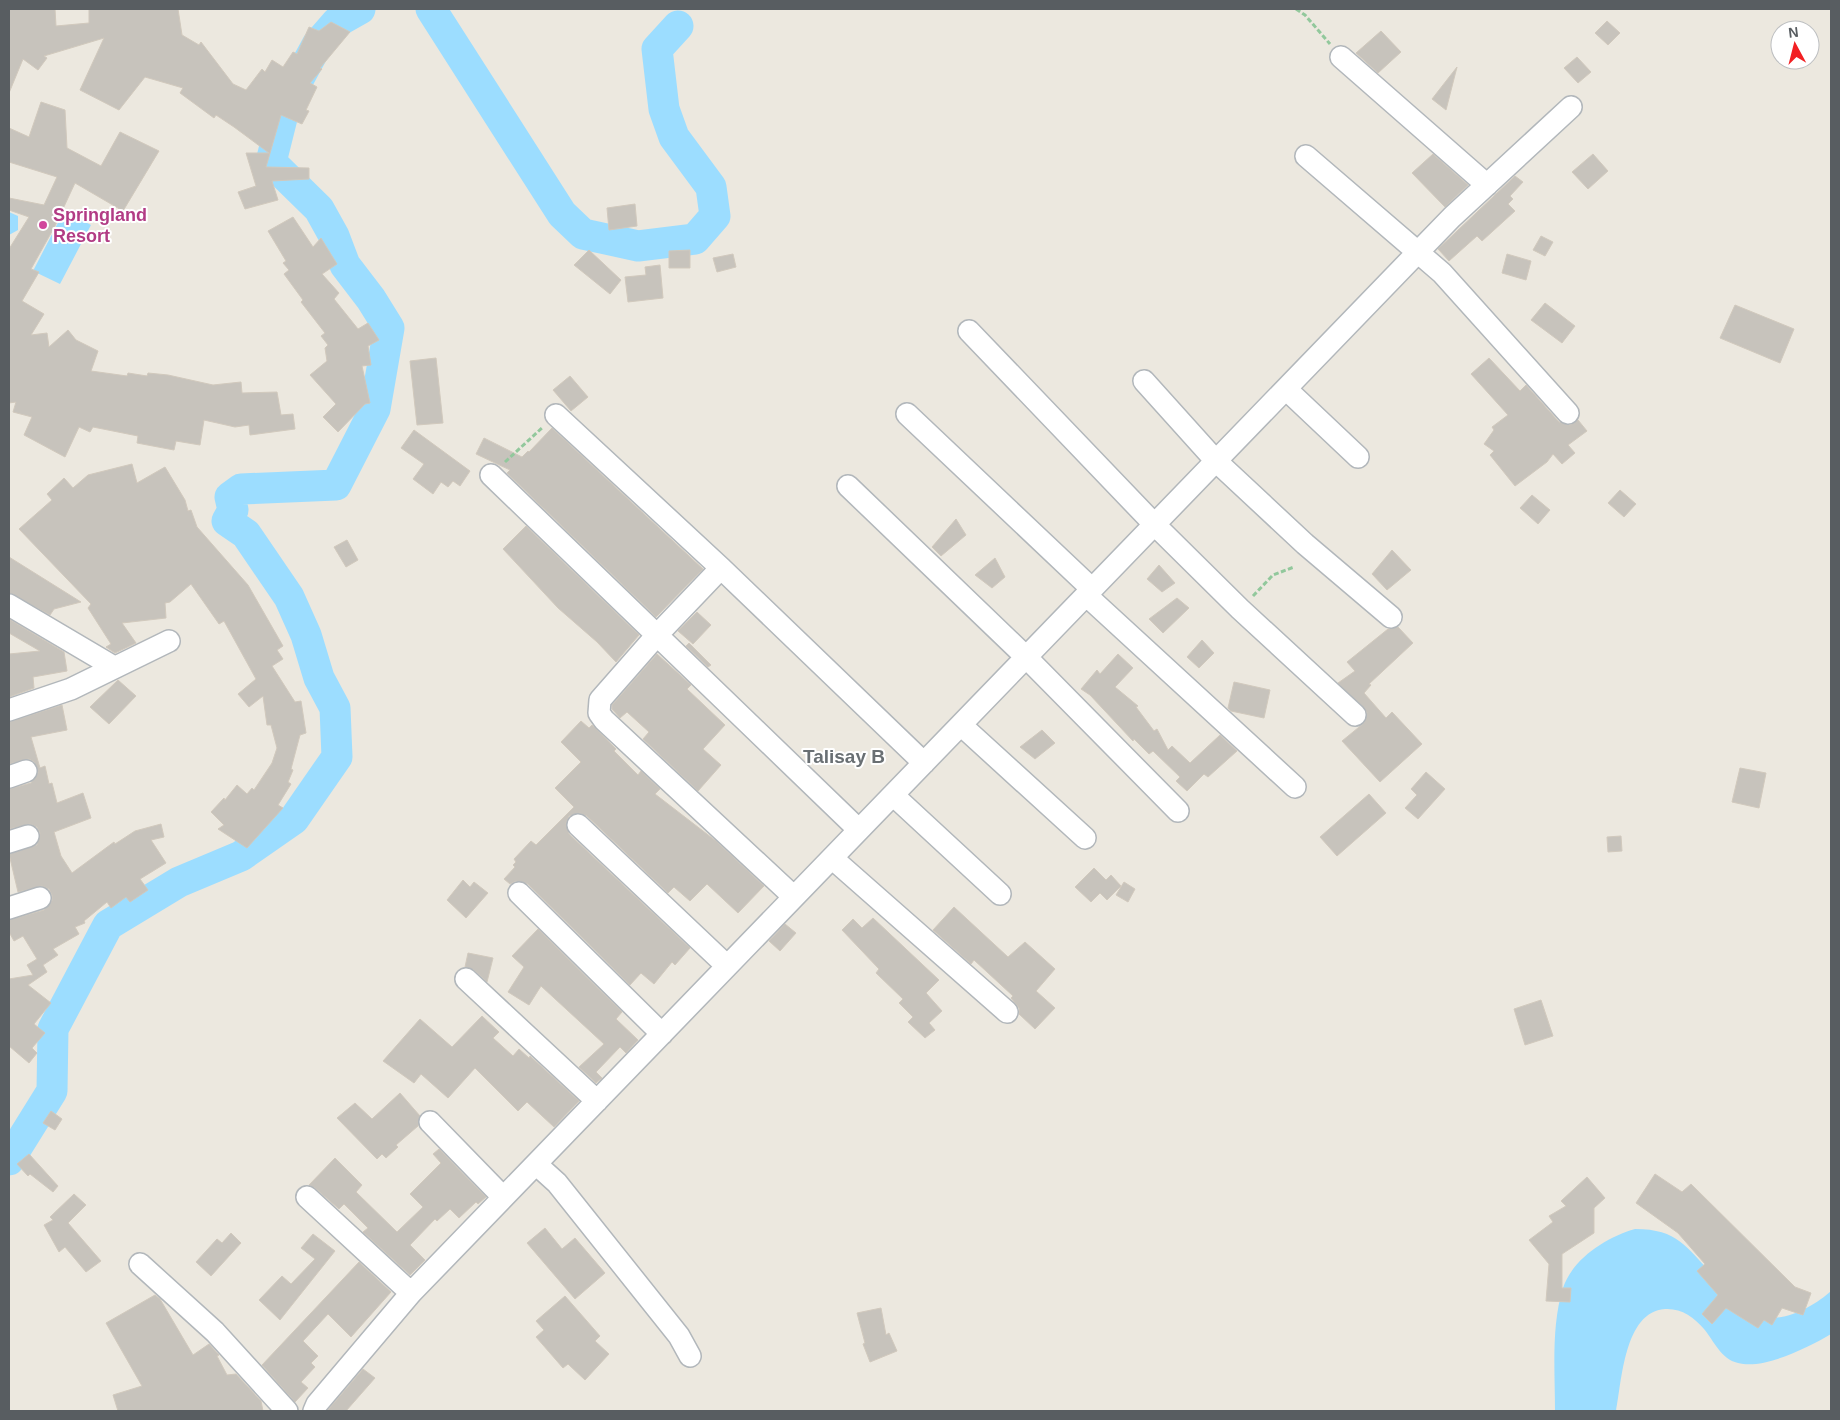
<svg xmlns="http://www.w3.org/2000/svg" width="1840" height="1420" font-family="Helvetica,sans-serif">
	<style>
		.water { fill: #9cddff }
		.lines { fill: none; stroke-linecap: round; stroke-linejoin: round }
		.river { stroke: #9cddff; stroke-width: 31 }
		.building { fill: #c7c3bc; stroke: #d1c9bd }
		.minor-casing { stroke: #b2b7bb; stroke-width: 24 }
		.path { stroke: #92c89c; stroke-width: 3; stroke-dasharray: 5 2.5; stroke-linecap: butt }
		.minor { stroke: #fff; stroke-width: 21 }
		.hotel-dot { fill: #d1479c; stroke: #fff; stroke-width: 2 }
		.labels { text-anchor: middle; dominant-baseline: central; stroke-width: 4; stroke-linejoin: round; paint-order: stroke }
		.hotel-label { font-size: 18px; font-weight: bold; fill: #b23c85; stroke: #fff; text-anchor: start }
		.neighbourhood-label { font-size: 19px; font-weight: bold; fill: #696f73; stroke: #fff }
	</style>
	<rect width="100%" height="100%" fill="#ece8df"/>
	<path class="water" d="M 64,211 L 91,225 L 60,284 L 33,271 Z
		M 9,212 L 18,216 L 18,230 L 9,235 Z
		M 1635,1229 C 1682,1229 1687,1251 1717,1278 C 1725,1286 1735,1292 1744,1299 C 1750,1304 1758,1313 1765,1316 C 1786,1323 1817,1304 1831,1291 L 1831,1334 C 1809,1347 1764,1370 1738,1363 C 1721,1359 1714,1341 1704,1329 C 1694,1317 1681,1308 1665,1309 C 1624,1312 1622,1381 1616,1411 L 1555,1411 C 1555,1372 1551,1326 1563,1288 C 1573,1258 1607,1237 1635,1229 Z"/>
	<g class="lines">
		<path class="river" d="M 431,9 L 562,214 L 583,234 L 638,246 L 695,239 L 715,216 L 711,187 L 674,137 L 664,109 L 657,49 L 678,26
			M 9,1160 L 52,1091 L 53,1029 L 108,925 L 179,882 L 241,856 L 294,819 L 337,757 L 335,708 L 319,678 L 306,635 L 289,597 L 246,534 L 227,521 L 233,510 L 230,497 L 241,489 L 336,485 L 375,409 L 389,328 L 371,299 L 345,265 L 334,236 L 319,209 L 271,162 L 286,102 L 317,45 L 337,22 L 360,9"/>
	</g>
	<path class="building" d="M 9,9 L 55,9 L 56,26 L 89,23 L 89,9 L 178,9 L 182,35 L 199,45 L 201,42 L 233,84 L 246,90 L 262,69 L 265,72 L 272,60 L 283,67 L 293,52 L 297,54 L 309,27 L 319,31 L 331,22 L 350,32 L 320,68 L 322,69 L 310,83 L 317,87 L 306,110 L 309,111 L 302,124 L 281,115 L 266,167 L 309,168 L 309,179 L 272,181 L 278,200 L 245,209 L 238,192 L 256,186 L 246,153 L 269,153 L 234,127 L 216,115 L 214,118 L 180,93 L 183,88 L 145,77 L 119,110 L 80,90 L 104,38 L 44,56 L 47,58 L 38,70 L 23,59 L 9,93 Z
		M 1607,21 L 1620,33 L 1608,45 L 1595,33 Z
		M 1381,31 L 1401,52 L 1378,73 L 1356,53 Z
		M 1577,57 L 1591,72 L 1578,83 L 1564,68 Z
		M 1457,67 L 1446,110 L 1432,99 Z
		M 41,102 L 65,110 L 67,148 L 101,166 L 120,132 L 159,151 L 123,211 L 75,183 L 55,226 L 31,269 L 39,272 L 22,301 L 44,314 L 31,335 L 47,333 L 49,347 L 68,330 L 76,340 L 98,351 L 91,371 L 127,376 L 128,373 L 147,376 L 148,373 L 168,375 L 213,385 L 241,382 L 242,393 L 277,392 L 281,415 L 293,414 L 295,429 L 250,435 L 249,425 L 235,427 L 204,420 L 200,445 L 176,441 L 174,450 L 137,443 L 138,436 L 93,427 L 90,432 L 79,427 L 65,457 L 24,435 L 32,417 L 13,412 L 16,402 L 9,403 L 9,249 L 29,217 L 9,210 L 9,198 L 44,205 L 57,177 L 9,162 L 9,128 L 29,137 Z
		M 1433,154 L 1468,185 L 1445,207 L 1412,173 Z
		M 1593,154 L 1608,171 L 1588,189 L 1572,172 Z
		M 1515,176 L 1523,182 L 1510,196 L 1513,199 L 1508,204 L 1515,211 L 1482,241 L 1477,236 L 1449,261 L 1438,249 Z
		M 635,204 L 637,226 L 609,230 L 607,208 Z
		M 293,217 L 313,247 L 321,238 L 337,264 L 322,274 L 339,293 L 334,299 L 358,329 L 368,323 L 379,340 L 368,346 L 371,365 L 362,366 L 370,403 L 365,404 L 338,432 L 323,417 L 336,404 L 310,375 L 327,361 L 325,348 L 328,345 L 321,336 L 325,333 L 301,302 L 303,300 L 284,274 L 289,270 L 283,263 L 286,261 L 268,231 Z
		M 1541,236 L 1553,242 L 1545,256 L 1533,250 Z
		M 589,250 L 621,280 L 610,294 L 574,265 Z
		M 690,250 L 690,268 L 669,268 L 669,251 Z
		M 733,254 L 736,267 L 717,272 L 713,258 Z
		M 1507,254 L 1531,261 L 1526,280 L 1502,273 Z
		M 660,265 L 663,298 L 628,302 L 625,277 L 646,275 L 645,267 Z
		M 1545,303 L 1575,326 L 1562,343 L 1531,320 Z
		M 1735,305 L 1794,329 L 1780,363 L 1720,338 Z
		M 436,358 L 443,423 L 417,425 L 410,361 Z
		M 1489,358 L 1520,391 L 1526,385 L 1559,422 L 1570,425 L 1578,420 L 1587,431 L 1568,445 L 1575,453 L 1562,464 L 1553,454 L 1547,462 L 1515,486 L 1490,455 L 1494,451 L 1484,444 L 1494,430 L 1492,427 L 1508,415 L 1471,374 Z
		M 570,376 L 588,397 L 571,411 L 553,390 Z
		M 552,428 L 703,569 L 656,617 L 507,473 L 510,470 L 476,454 L 484,438 L 522,457 L 528,451 L 529,452 Z
		M 414,430 L 470,471 L 460,486 L 453,481 L 448,487 L 441,482 L 433,494 L 413,479 L 424,464 L 401,448 Z
		M 132,464 L 137,483 L 165,467 L 185,500 L 188,511 L 191,510 L 197,527 L 248,585 L 283,646 L 277,650 L 283,659 L 272,666 L 295,702 L 301,701 L 306,733 L 300,735 L 291,769 L 293,770 L 288,782 L 291,784 L 278,805 L 283,808 L 247,848 L 218,829 L 224,825 L 211,812 L 224,798 L 225,800 L 237,785 L 247,794 L 252,788 L 254,790 L 272,763 L 277,748 L 271,725 L 267,725 L 263,696 L 249,707 L 238,694 L 256,679 L 224,621 L 219,624 L 191,584 L 170,602 L 165,603 L 166,618 L 122,623 L 136,643 L 115,653 L 106,647 L 111,644 L 88,608 L 91,604 L 19,529 L 52,500 L 47,494 L 64,478 L 73,488 L 88,475 Z
		M 1620,490 L 1636,504 L 1624,517 L 1608,503 Z
		M 1532,495 L 1550,510 L 1538,524 L 1520,508 Z
		M 956,519 L 966,535 L 941,556 L 932,547 Z
		M 526,526 L 639,635 L 616,662 L 597,642 L 558,608 L 503,549 Z
		M 347,540 L 358,560 L 346,567 L 334,547 Z
		M 1392,550 L 1411,570 L 1387,590 L 1372,574 Z
		M 9,557 L 81,602 L 54,609 L 50,615 L 9,593 Z
		M 995,558 L 1005,577 L 992,588 L 975,575 Z
		M 1159,565 L 1175,583 L 1162,592 L 1147,579 Z
		M 1177,598 L 1189,608 L 1163,633 L 1149,619 Z
		M 697,612 L 711,625 L 693,644 L 678,631 Z
		M 9,619 L 64,652 L 67,671 L 33,677 L 34,688 L 9,697 L 9,654 L 40,651 L 9,633 Z
		M 1398,627 L 1413,643 L 1369,684 L 1371,685 L 1364,693 L 1386,718 L 1392,712 L 1422,744 L 1380,782 L 1342,741 L 1364,723 L 1367,712 L 1338,683 L 1355,671 L 1347,662 L 1388,629 Z
		M 1202,640 L 1214,653 L 1199,668 L 1187,657 Z
		M 689,643 L 711,665 L 708,667 L 686,646 Z
		M 657,654 L 691,685 L 687,689 L 725,725 L 703,749 L 721,765 L 698,791 L 643,739 L 649,732 L 627,712 L 620,718 L 612,709 L 612,705 Z
		M 1118,654 L 1133,668 L 1115,687 L 1138,706 L 1136,707 L 1154,731 L 1157,729 L 1168,750 L 1172,746 L 1190,763 L 1220,735 L 1237,751 L 1208,777 L 1204,774 L 1187,791 L 1176,781 L 1180,777 L 1153,751 L 1149,754 L 1134,739 L 1133,741 L 1090,695 L 1081,689 L 1097,670 L 1100,674 Z
		M 118,680 L 136,696 L 109,724 L 90,707 Z
		M 1234,682 L 1270,690 L 1264,718 L 1231,711 L 1228,708 Z
		M 62,705 L 67,730 L 31,737 L 40,768 L 45,766 L 49,784 L 52,783 L 57,803 L 83,793 L 91,818 L 54,832 L 61,856 L 72,873 L 114,842 L 115,844 L 135,831 L 161,824 L 164,837 L 151,840 L 166,863 L 140,879 L 148,890 L 130,902 L 126,897 L 111,908 L 107,902 L 84,921 L 85,923 L 75,927 L 79,934 L 53,949 L 58,955 L 43,965 L 47,972 L 28,985 L 51,1003 L 34,1024 L 45,1033 L 32,1048 L 37,1053 L 29,1063 L 9,1046 L 9,979 L 33,975 L 27,965 L 37,959 L 23,936 L 14,941 L 9,932 L 9,920 L 44,910 L 52,901 L 52,895 L 49,889 L 42,886 L 18,892 L 9,854 L 37,845 L 40,833 L 37,827 L 30,824 L 9,829 L 9,789 L 31,783 L 38,773 L 34,762 L 29,759 L 9,764 L 9,722 Z
		M 581,721 L 589,728 L 592,725 L 616,749 L 614,751 L 638,775 L 641,771 L 660,789 L 655,794 L 716,841 L 764,886 L 738,913 L 707,884 L 690,901 L 674,887 L 668,893 L 587,816 L 580,813 L 569,816 L 566,823 L 569,834 L 690,948 L 675,965 L 672,962 L 654,984 L 641,973 L 630,985 L 528,884 L 516,881 L 510,884 L 504,879 L 515,867 L 513,865 L 516,862 L 514,859 L 531,841 L 536,845 L 574,807 L 555,788 L 581,762 L 561,742 Z
		M 1042,730 L 1055,743 L 1035,759 L 1020,747 Z
		M 1740,768 L 1766,773 L 1759,808 L 1732,802 Z
		M 1426,772 L 1445,789 L 1418,819 L 1405,808 L 1417,795 L 1411,789 Z
		M 1369,794 L 1386,813 L 1337,856 L 1320,837 Z
		M 1621,836 L 1622,851 L 1608,852 L 1607,837 Z
		M 1094,868 L 1106,880 L 1111,875 L 1121,886 L 1107,900 L 1100,893 L 1091,902 L 1075,887 Z
		M 463,880 L 470,887 L 474,882 L 488,893 L 466,918 L 447,900 Z
		M 1124,882 L 1135,889 L 1128,902 L 1116,895 Z
		M 954,907 L 1008,957 L 1025,942 L 1055,969 L 1036,991 L 1055,1008 L 1035,1029 L 1019,1014 L 1019,1008 L 1011,998 L 1013,996 L 974,960 L 971,964 L 933,930 Z
		M 873,918 L 939,980 L 926,993 L 942,1011 L 929,1023 L 935,1030 L 925,1038 L 908,1022 L 913,1017 L 899,1003 L 903,999 L 876,973 L 879,969 L 842,930 L 853,919 L 862,928 Z
		M 785,924 L 796,933 L 780,951 L 769,941 Z
		M 538,929 L 622,1012 L 616,1019 L 638,1040 L 626,1053 L 620,1047 L 596,1072 L 602,1078 L 596,1083 L 579,1067 L 604,1044 L 541,986 L 529,1005 L 508,992 L 524,967 L 512,956 Z
		M 468,953 L 493,958 L 487,982 L 474,970 L 465,967 Z
		M 1541,1000 L 1553,1036 L 1525,1045 L 1514,1009 Z
		M 482,1016 L 499,1032 L 493,1038 L 513,1056 L 519,1049 L 529,1058 L 530,1056 L 579,1101 L 554,1127 L 527,1102 L 518,1111 L 475,1068 L 448,1098 L 421,1074 L 414,1083 L 383,1061 L 420,1019 L 452,1047 Z
		M 400,1093 L 420,1116 L 418,1126 L 396,1145 L 398,1147 L 386,1158 L 382,1154 L 377,1159 L 337,1118 L 355,1103 L 372,1119 Z
		M 51,1111 L 62,1119 L 55,1130 L 43,1123 Z
		M 439,1149 L 486,1197 L 478,1204 L 476,1202 L 459,1218 L 450,1209 L 437,1221 L 435,1219 L 410,1245 L 425,1260 L 410,1275 L 363,1232 L 368,1228 L 344,1204 L 339,1209 L 315,1188 L 309,1185 L 335,1158 L 362,1185 L 356,1192 L 397,1232 L 423,1207 L 410,1194 L 441,1163 L 433,1154 Z
		M 29,1154 L 58,1186 L 53,1192 L 30,1174 L 28,1176 L 17,1164 Z
		M 1655,1174 L 1682,1192 L 1691,1184 L 1795,1287 L 1811,1293 L 1803,1315 L 1782,1308 L 1772,1325 L 1764,1320 L 1758,1328 L 1726,1308 L 1712,1324 L 1702,1314 L 1718,1295 L 1697,1271 L 1705,1264 L 1678,1233 L 1636,1203 Z
		M 1587,1177 L 1605,1198 L 1594,1208 L 1594,1233 L 1562,1254 L 1562,1288 L 1571,1288 L 1570,1302 L 1546,1301 L 1549,1264 L 1529,1240 L 1553,1222 L 1549,1216 L 1566,1206 L 1561,1201 Z
		M 74,1194 L 86,1205 L 68,1223 L 101,1261 L 86,1272 L 65,1247 L 59,1252 L 44,1225 L 53,1220 L 50,1217 Z
		M 545,1228 L 562,1249 L 575,1238 L 605,1273 L 575,1299 L 527,1243 Z
		M 231,1233 L 241,1243 L 211,1276 L 196,1262 L 217,1239 L 222,1243 Z
		M 313,1234 L 335,1251 L 280,1320 L 259,1300 L 282,1276 L 291,1284 L 315,1259 L 301,1248 Z
		M 359,1262 L 391,1292 L 351,1337 L 328,1314 L 303,1341 L 318,1356 L 311,1363 L 315,1367 L 301,1382 L 308,1388 L 295,1402 L 262,1365 Z
		M 155,1295 L 160,1299 L 193,1355 L 209,1344 L 219,1355 L 217,1356 L 227,1375 L 236,1374 L 261,1401 L 263,1411 L 118,1411 L 113,1395 L 142,1386 L 106,1323 Z
		M 565,1296 L 600,1336 L 595,1341 L 609,1354 L 585,1380 L 568,1364 L 563,1368 L 536,1337 L 544,1330 L 536,1321 Z
		M 881,1308 L 886,1335 L 889,1333 L 897,1351 L 870,1362 L 863,1344 L 865,1343 L 857,1313 Z
		M 363,1369 L 375,1378 L 346,1411 L 327,1411 Z"/>
	<g class="lines">
		<g class="minor-casing">
			<path id="minor" d="M 1341,57 L 1487,185
				M 1306,156 L 1442,273 L 1568,413
				M 969,331 L 1154,524 L 1240,609 L 1355,715
				M 1144,381 L 1216,461 L 1305,544 L 1391,617
				M 1286,389 L 1358,457
				M 907,414 L 1092,589
				M 556,415 L 721,568 L 924,763
				M 491,475 L 859,830
				M 848,486 L 1026,657 L 1178,811
				M 721,568 L 657,635 L 600,700 L 599,713 L 604,720 L 794,897
				M 1086,595 L 1295,787
				M 9,605 L 114,667
				M 9,710 L 71,689 L 169,641
				M 961,725 L 1085,838
				M 9,777 L 26,771
				M 893,795 L 1000,894
				M 578,825 L 727,966
				M 9,842 L 28,836
				M 832,858 L 1007,1012
				M 519,893 L 662,1034
				M 9,908 L 40,898
				M 466,979 L 597,1101
				M 430,1122 L 503,1197
				M 536,1164 L 557,1183 L 679,1336 L 690,1356
				M 307,1197 L 411,1293
				M 140,1264 L 215,1332 L 287,1411
				M 314,1411 L 317,1404 L 411,1293 L 1419,251 L 1452,217 L 1571,107"/>
		</g>
		<path class="path" d="M 1296,9 L 1305,15 L 1330,44
			M 505,462 L 543,427
			M 1253,596 L 1273,575 L 1294,567"/>
		<use href="#minor" class="minor"/>
	</g>
	<circle class="hotel-dot" cx="43" cy="225" r="5"/>
	<g class="labels">
		<g class="hotel-label">
			<text x="53" y="215">Springland<tspan x="53" dy="21">Resort</tspan></text>
		</g>
		<g class="neighbourhood-label">
			<text x="844" y="756">Talisay B</text>
		</g>
	</g>
	<rect width="1840" height="1420" fill="none" stroke="#585d61" stroke-width="20"/>
	<g transform="translate(1795 45) rotate(353)"><circle r="24" fill="#ffffff" stroke="#bcbec0"/>
	<path d="M0-4L9 19L0 12L-9 19Z" fill="#f21f22"/>
	<text y="-8" font-size="14" font-weight="bold" text-anchor="middle" fill="#585d61">N</text>
	</g>
</svg>
